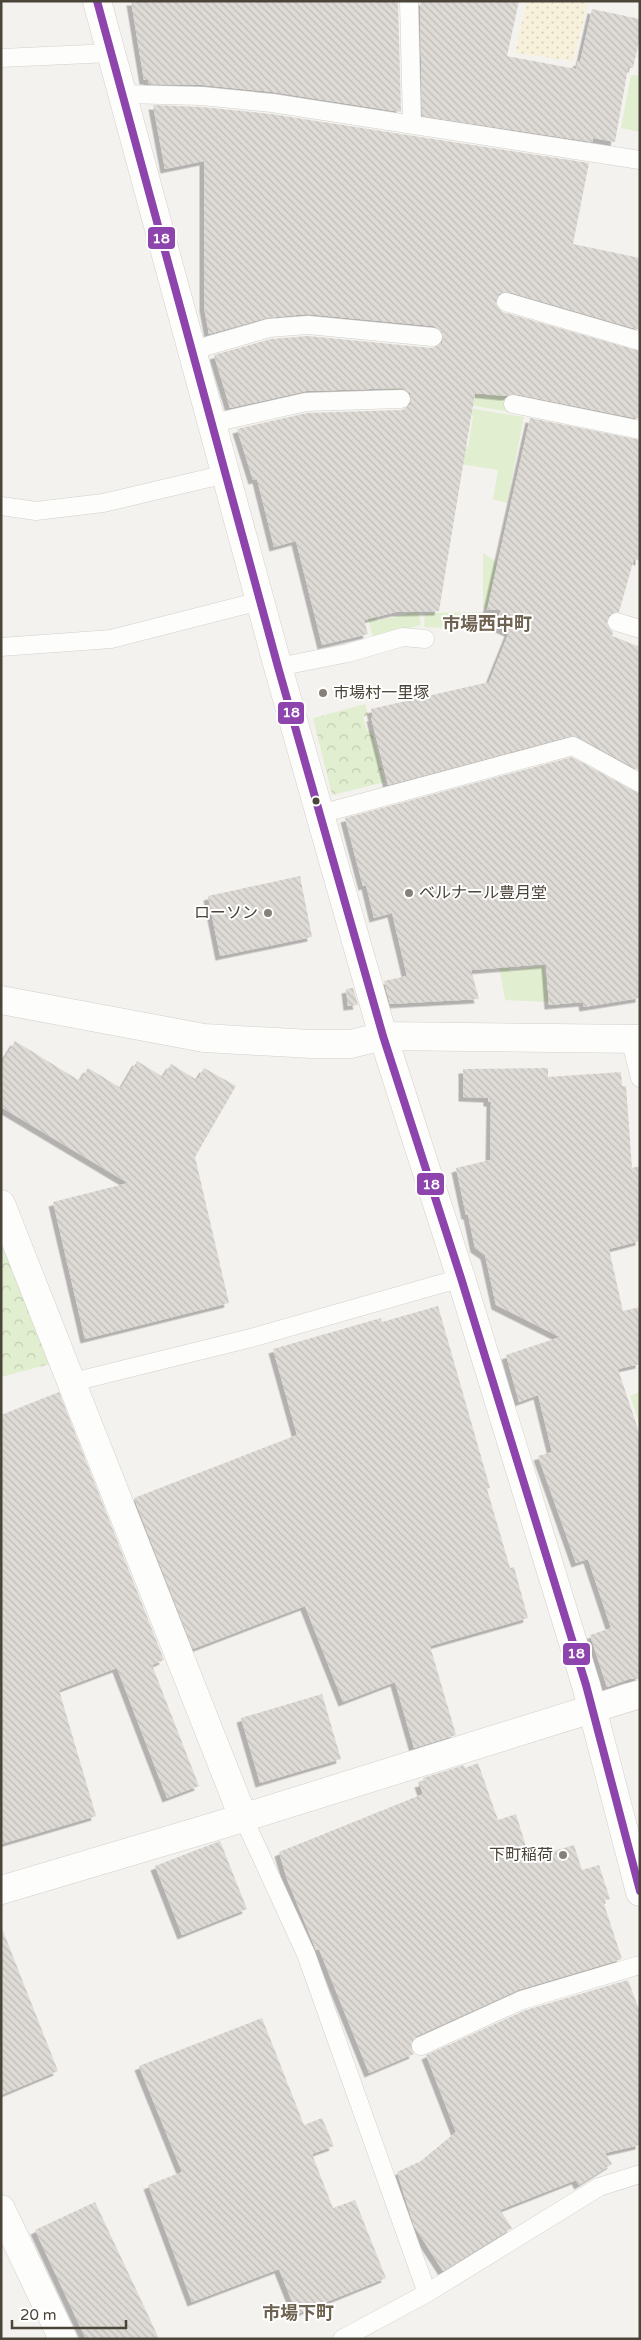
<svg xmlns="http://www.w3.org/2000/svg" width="641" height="2340" font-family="'Varela Round','Noto Sans JP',sans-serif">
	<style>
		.green { fill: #e1eecf }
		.sand { fill: url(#sand-dots) }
		.park { fill: url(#park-crowns) }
		.building { fill: url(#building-back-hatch); filter: url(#shadow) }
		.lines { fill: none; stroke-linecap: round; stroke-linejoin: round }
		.service-casing { stroke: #d2d0cb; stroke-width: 19 }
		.minor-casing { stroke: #d2d0cb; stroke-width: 29 }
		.tertiary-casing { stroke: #d2d0cb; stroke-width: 29 }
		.service { stroke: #fdfdfc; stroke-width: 18 }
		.minor { stroke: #fdfdfc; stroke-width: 28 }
		.tertiary { stroke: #fdfdfc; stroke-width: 28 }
		.bus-1-casing { stroke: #fff; stroke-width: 11 }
		.bus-1 { stroke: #8e44ad; stroke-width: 8 }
		.poi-dot { fill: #868178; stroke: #fff; stroke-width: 2 }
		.bus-dot { fill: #4b4439; stroke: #fff; stroke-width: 2 }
		.labels { text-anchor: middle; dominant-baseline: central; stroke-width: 4; stroke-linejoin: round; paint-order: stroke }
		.poi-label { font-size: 16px; fill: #4b4439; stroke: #fff; text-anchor: start }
		.neighbourhood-label { font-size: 18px; font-weight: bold; fill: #6e6250; stroke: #fff }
		.line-badge { stroke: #fff; stroke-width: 2 }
		.badge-label { font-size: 14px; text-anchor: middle; font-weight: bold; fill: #fff }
	</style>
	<defs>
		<pattern id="sand-dots" width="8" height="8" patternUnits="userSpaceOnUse" patternTransform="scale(1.25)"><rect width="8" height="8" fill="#f7f0da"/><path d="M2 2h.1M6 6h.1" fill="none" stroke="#d5cfbc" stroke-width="1.8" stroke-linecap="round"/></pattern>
		<pattern id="park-crowns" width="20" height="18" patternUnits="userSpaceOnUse" patternTransform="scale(1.25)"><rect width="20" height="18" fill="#e1eecf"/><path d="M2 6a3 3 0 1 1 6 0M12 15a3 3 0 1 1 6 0" fill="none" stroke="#c3cdb2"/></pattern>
		<pattern id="building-back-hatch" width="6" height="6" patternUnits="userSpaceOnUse" patternTransform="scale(1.25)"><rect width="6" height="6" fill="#dedbd6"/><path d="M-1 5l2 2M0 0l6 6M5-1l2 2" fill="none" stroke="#c0bdb8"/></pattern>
		<filter id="shadow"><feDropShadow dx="-4.5" dy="4.5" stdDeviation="0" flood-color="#0004"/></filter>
	</defs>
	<rect width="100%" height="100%" fill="#f4f2ee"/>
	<path class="green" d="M 631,75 L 640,76 L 640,132 L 621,128 Z
		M 497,380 L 513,383 L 509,412 L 389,391 L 389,388 L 495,396 Z
		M 469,408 L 524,417 L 507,503 L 493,499 L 498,470 L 460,464 L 463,446 L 468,447 L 473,416 L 468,414 Z
		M 356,541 L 377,621 L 418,611 L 421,625 L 373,638 L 349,543 Z
		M 483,553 L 500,564 L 491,609 L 483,608 Z
		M 481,612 L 483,623 L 464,629 L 424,627 L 425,613 Z
		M 510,965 L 510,970 L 544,966 L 549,1002 L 505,1000 L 499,966 Z
		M 640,1392 L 640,1425 L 630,1396 Z"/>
	<path class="sand" d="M 527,1 L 588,2 L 573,61 L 515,53 Z"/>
	<path class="park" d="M 365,704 L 368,715 L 363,717 L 367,731 L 372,731 L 385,782 L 332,795 L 313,718 Z
		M 1,1236 L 50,1364 L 1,1377 Z"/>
	<path class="building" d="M 131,1 L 398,1 L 401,112 L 273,92 L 203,85 L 149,84 L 148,80 L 144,80 Z
		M 420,1 L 519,1 L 507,56 L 576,69 L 578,61 L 580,62 L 592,9 L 640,19 L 640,37 L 633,68 L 628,68 L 615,142 L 593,138 L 593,142 L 422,116 Z
		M 153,105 L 201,107 L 271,114 L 589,163 L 573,244 L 640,258 L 640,330 L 509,292 L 499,294 L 496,304 L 503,312 L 640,351 L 640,419 L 515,394 L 506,396 L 475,393 L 439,611 L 396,612 L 364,620 L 368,634 L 322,645 L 296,541 L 274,547 L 257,479 L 253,480 L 237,429 L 307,413 L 402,410 L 411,404 L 410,393 L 401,388 L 306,391 L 230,408 L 214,355 L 271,339 L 308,336 L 432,348 L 442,343 L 442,332 L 434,326 L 307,314 L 266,318 L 209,334 L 204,307 L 204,161 L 165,169 Z
		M 530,418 L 640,440 L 640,561 L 634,559 L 619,612 L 609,615 L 607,624 L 613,632 L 612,636 L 640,647 L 640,771 L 578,737 L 571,736 L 388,785 L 371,717 L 373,717 L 371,709 L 489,682 L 509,632 L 495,626 L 501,610 L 487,610 Z
		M 572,757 L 640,794 L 640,998 L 584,1007 L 583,1002 L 549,1005 L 546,964 L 471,970 L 479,999 L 390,1004 L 384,981 L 407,976 L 392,913 L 374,918 L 366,885 L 363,886 L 345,818 Z
		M 300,876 L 312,937 L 220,956 L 208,896 Z
		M 353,988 L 358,1005 L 348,1006 L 346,989 Z
		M 15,1041 L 80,1081 L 88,1068 L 121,1088 L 137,1061 L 163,1077 L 171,1064 L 197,1080 L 204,1068 L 236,1086 L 195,1157 L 229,1303 L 85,1339 L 53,1202 L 128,1183 L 1,1107 L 1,1064 Z
		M 548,1068 L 548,1077 L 621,1072 L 622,1086 L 626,1086 L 632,1168 L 640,1166 L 640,1241 L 609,1249 L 623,1311 L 640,1307 L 640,1364 L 618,1369 L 640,1435 L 640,1679 L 629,1679 L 607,1687 L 590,1635 L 611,1628 L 588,1559 L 576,1563 L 538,1456 L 552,1452 L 538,1395 L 519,1402 L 506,1355 L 560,1337 L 496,1305 L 485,1255 L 475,1248 L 468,1215 L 466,1215 L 456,1168 L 490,1160 L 491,1102 L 488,1102 L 488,1098 L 463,1097 L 463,1069 Z
		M 438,1306 L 490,1488 L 487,1489 L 510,1568 L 514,1567 L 528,1618 L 430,1646 L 456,1735 L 414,1748 L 395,1682 L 343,1702 L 305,1606 L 193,1649 L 134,1498 L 297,1435 L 273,1349 L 381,1318 L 382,1322 Z
		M 59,1392 L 164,1660 L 152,1665 L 199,1786 L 167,1798 L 117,1668 L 59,1690 L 96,1816 L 1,1844 L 1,1415 Z
		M 322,1694 L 341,1759 L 260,1783 L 241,1718 Z
		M 478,1763 L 498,1820 L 516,1814 L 528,1853 L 542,1848 L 544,1854 L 574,1845 L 582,1870 L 599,1865 L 610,1899 L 603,1901 L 622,1959 L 518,1990 L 417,2036 L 411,2044 L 414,2054 L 369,2073 L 319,1949 L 316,1950 L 287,1879 L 279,1852 L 423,1794 L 419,1783 L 424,1782 L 423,1778 L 464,1765 L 465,1768 Z
		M 220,1841 L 247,1909 L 182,1935 L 155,1866 Z
		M 3,1931 L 58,2071 L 1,2095 L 1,1932 Z
		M 628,1980 L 640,2012 L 640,2145 L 605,2153 L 612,2164 L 579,2185 L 576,2180 L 500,2210 L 512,2228 L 443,2271 L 414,2226 L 397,2172 L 421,2161 L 456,2132 L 426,2055 L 526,2010 Z
		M 262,2018 L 304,2125 L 322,2118 L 334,2146 L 312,2154 L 333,2208 L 355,2200 L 386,2278 L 297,2314 L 279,2269 L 192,2302 L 148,2185 L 182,2172 L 139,2066 Z
		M 95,2202 L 149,2317 L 159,2339 L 86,2339 L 35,2230 Z"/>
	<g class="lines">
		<g class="service-casing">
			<path id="service" d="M 409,1 L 412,125
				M 1,58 L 111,53
				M 123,94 L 202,96 L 272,103 L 640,160
				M 506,302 L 640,341
				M 193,350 L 269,328 L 308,325 L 433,337
				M 513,404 L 640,430
				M 213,423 L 306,402 L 401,399
				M 1,506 L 36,511 L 103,503 L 226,474
				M 617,622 L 640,629
				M 1,647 L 111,639 L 260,601
				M 278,667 L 348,653 L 403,637 L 425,639
				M 320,814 L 573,746 L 640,783
				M 630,1038 L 640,1078
				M 73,1382 L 251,1338 L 461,1278
				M 243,1817 L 306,1954 L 427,2293
				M 421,2046 L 522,2000 L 640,1965
				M 342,2339 L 427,2293 L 599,2187 L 640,2174"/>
		</g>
		<g class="minor-casing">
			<path id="minor" d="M 1,1204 L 243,1817
				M 1,1890 L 223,1824 L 640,1694
				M 1,2209 L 63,2339"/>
		</g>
		<g class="tertiary-casing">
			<path id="tertiary" d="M 97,1 L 278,667 L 383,1036 L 461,1278 L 586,1685 L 640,1892
				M 1,1000 L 204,1038 L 311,1044 L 351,1044 L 383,1036 L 640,1039"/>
		</g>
		<use href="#service" class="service"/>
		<use href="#minor" class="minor"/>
		<use href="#tertiary" class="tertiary"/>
		<g class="bus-1-casing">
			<path id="bus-1" d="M 97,1 L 278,667 L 383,1036 L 461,1278 L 586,1685 L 640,1891"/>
		</g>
		<use href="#bus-1" class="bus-1"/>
	</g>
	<g class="poi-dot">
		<circle cx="323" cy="693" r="5"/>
		<circle cx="409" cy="893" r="5"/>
		<circle cx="268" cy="913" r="5"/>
		<circle cx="563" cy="1855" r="5"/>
	</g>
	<circle class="bus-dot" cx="316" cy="801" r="4.5"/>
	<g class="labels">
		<g class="poi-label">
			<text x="333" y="693">市場村一里塚</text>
			<text x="419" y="893">ベルナール豊月堂</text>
			<text x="258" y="913" text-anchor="end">ローソン</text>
			<text x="553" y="1855" text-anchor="end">下町稲荷</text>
		</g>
		<g class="neighbourhood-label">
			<text x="487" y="624">市場西中町</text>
			<text x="298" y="2313">市場下町</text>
		</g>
	</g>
	<g class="line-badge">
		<rect x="147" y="226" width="29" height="24" rx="5" fill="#8e44ad"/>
		<rect x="277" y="701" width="28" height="24" rx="5" fill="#8e44ad"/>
		<rect x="416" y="1172" width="29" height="24" rx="5" fill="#8e44ad"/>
		<rect x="562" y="1642" width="29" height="24" rx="5" fill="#8e44ad"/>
	</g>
	<g class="badge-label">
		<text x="161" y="243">18</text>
		<text x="291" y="717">18</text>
		<text x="431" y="1189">18</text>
		<text x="576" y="1658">18</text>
	</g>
	<rect width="641" height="2340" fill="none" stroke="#4b4439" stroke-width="5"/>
	<path d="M12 2320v8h114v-8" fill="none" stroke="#4b4439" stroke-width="2.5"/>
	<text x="20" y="2320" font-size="15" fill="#4b4439" stroke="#ffffff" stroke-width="4" paint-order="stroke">20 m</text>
</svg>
